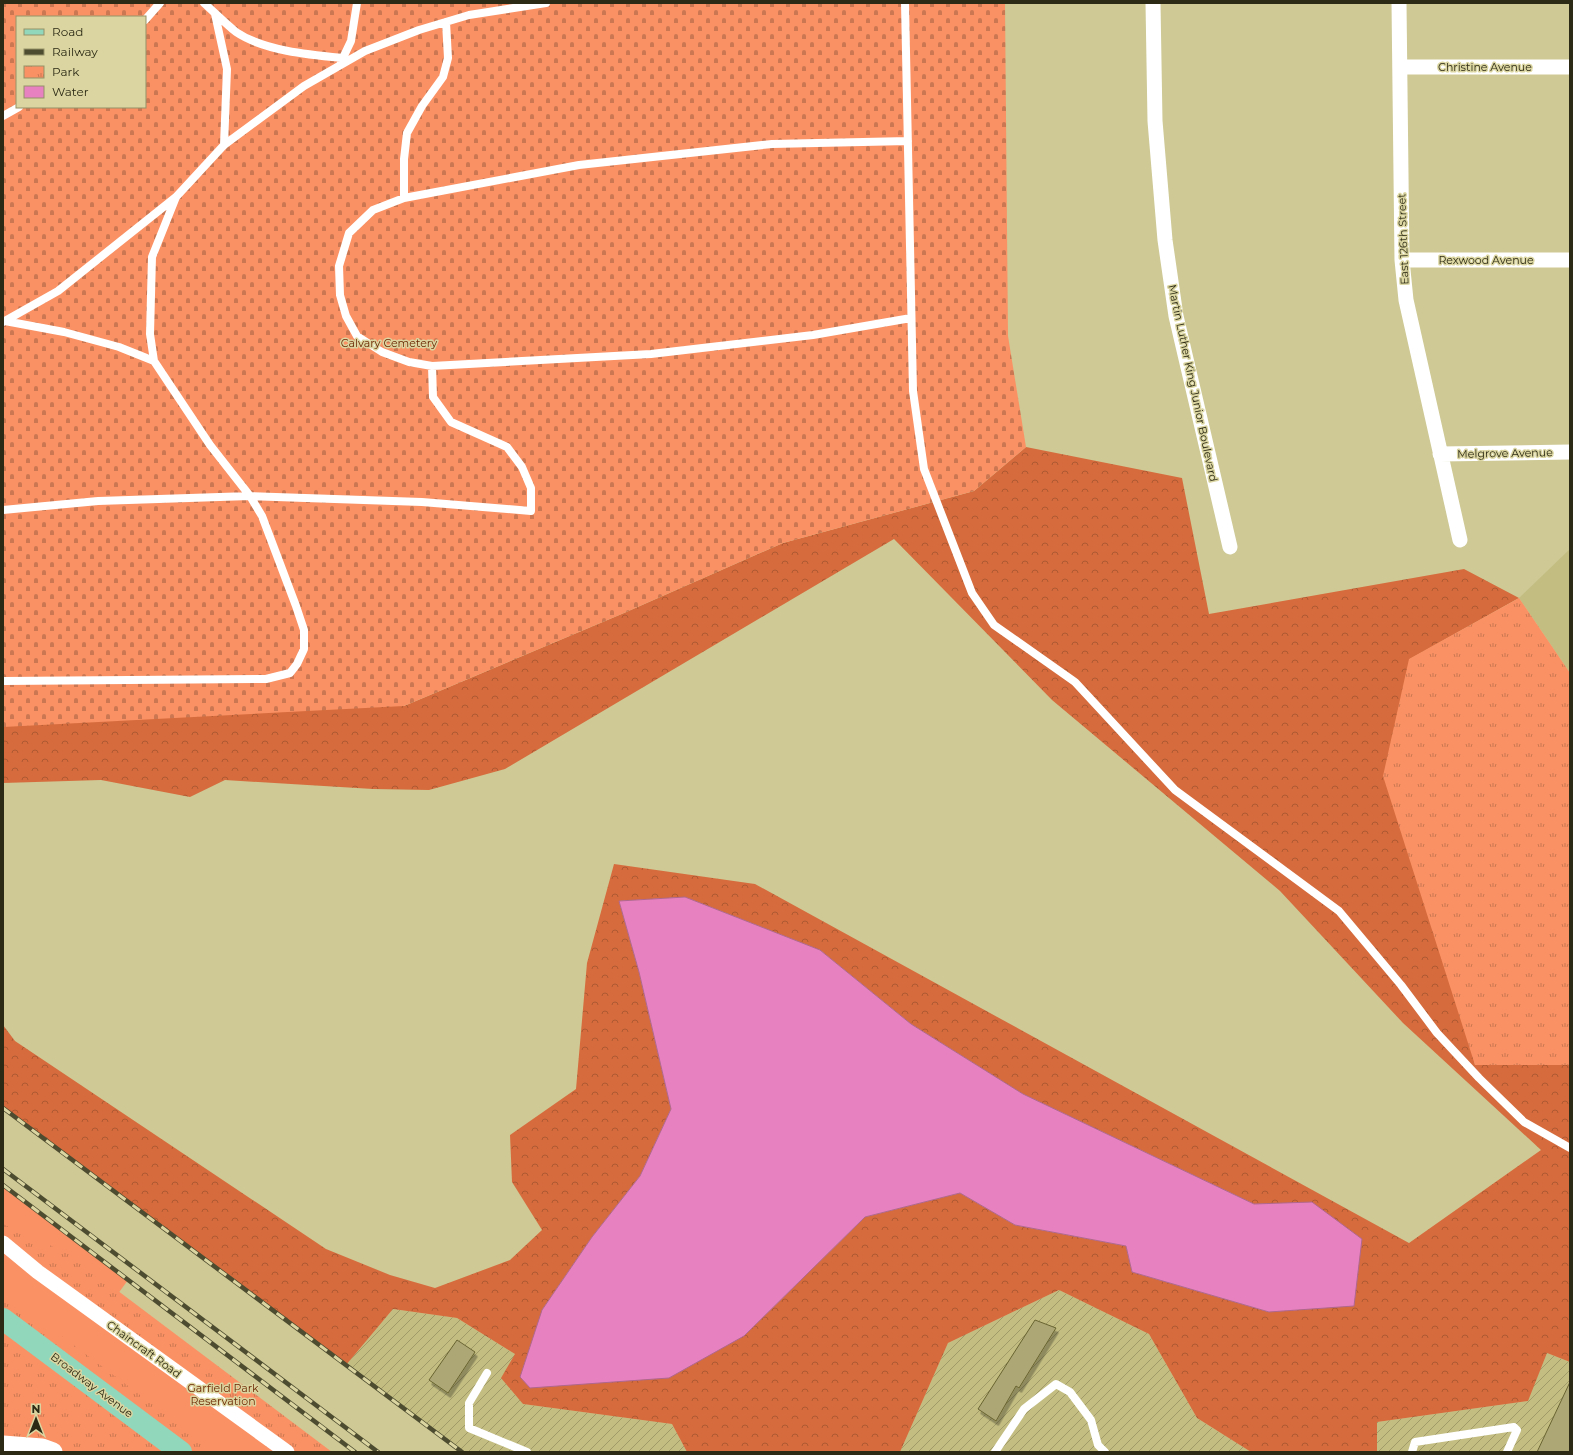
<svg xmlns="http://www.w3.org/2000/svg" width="1573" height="1455" font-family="Montserrat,sans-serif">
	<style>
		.built { fill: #c3bd81 }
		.industrial { fill: url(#industrial-furrows) }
		.green { fill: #fa9164 }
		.forest { fill: url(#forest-crowns); fill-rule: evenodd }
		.cemetery { fill: url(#cemetery-stones); fill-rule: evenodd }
		.park { fill: url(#park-tufts) }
		.water { fill: #e781c0; stroke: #af678d }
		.building { fill: #aca774; stroke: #696432; filter: url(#shadow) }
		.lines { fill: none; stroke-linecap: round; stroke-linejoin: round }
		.service { stroke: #fff; stroke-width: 8 }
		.minor { stroke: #fff; stroke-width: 15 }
		.tertiary { stroke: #fff; stroke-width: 19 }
		.primary { stroke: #91d7bb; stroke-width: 22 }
		.rail-casing { stroke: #4e4c30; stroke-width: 4.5 }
		.rail { stroke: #dbd6a1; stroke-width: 3; stroke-dasharray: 9; stroke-linecap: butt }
		.labels { text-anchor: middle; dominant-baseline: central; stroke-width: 3; stroke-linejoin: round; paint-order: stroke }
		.street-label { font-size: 11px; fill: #2c2a15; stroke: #dbd6a1 }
		.park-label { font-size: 11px; fill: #6c2804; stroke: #dbd6a1 }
	</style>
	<defs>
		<pattern id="industrial-furrows" width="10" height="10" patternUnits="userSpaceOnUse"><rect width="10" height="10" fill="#c3bd81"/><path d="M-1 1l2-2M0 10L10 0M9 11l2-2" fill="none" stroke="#9f9a68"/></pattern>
		<pattern id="forest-crowns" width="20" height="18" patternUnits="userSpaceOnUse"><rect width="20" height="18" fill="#d66c3d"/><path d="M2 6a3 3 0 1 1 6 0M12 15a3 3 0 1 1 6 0" fill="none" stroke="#ae5932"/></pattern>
		<pattern id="cemetery-stones" width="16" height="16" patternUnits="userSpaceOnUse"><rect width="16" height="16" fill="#fa9164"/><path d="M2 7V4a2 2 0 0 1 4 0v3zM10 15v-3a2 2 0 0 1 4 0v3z" fill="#cb7751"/></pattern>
		<pattern id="park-tufts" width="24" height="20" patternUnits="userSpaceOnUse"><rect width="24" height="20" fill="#fa9164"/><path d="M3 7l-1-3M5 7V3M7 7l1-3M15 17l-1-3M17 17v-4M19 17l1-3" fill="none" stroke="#cb7751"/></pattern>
		<filter id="shadow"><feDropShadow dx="2.5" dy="4.5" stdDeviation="0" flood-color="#0004"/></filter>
	</defs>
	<rect width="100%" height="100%" fill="#cec995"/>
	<path class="built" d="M 1570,549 L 1570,673 L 1519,598 Z"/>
	<path class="industrial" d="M 1059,1290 L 1149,1334 L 1197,1418 L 1251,1452 L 900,1452 L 948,1343 Z
		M 393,1309 L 457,1318 L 515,1354 L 523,1404 L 672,1424 L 687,1452 L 462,1452 L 346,1365 Z
		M 1547,1353 L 1570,1362 L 1570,1452 L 1377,1452 L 1377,1422 L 1527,1401 Z"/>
	<path class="green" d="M 3,1185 L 128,1280 L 101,1317 L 287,1452 L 42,1452 L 3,1319 Z"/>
	<path class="forest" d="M 1026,447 L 1182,478 L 1209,614 L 1464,569 L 1519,598 L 1410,659 L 1475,1065 L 1570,1065 L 1570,1362 L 1547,1353 L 1528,1401 L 1377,1422 L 1377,1452 L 1251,1452 L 1197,1418 L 1149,1334 L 1059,1290 L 948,1343 L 900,1452 L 687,1452 L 672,1424 L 523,1404 L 501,1378 L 515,1354 L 457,1318 L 393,1309 L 346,1365 L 3,1108 L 3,1025 L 15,1041 L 326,1249 L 390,1275 L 435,1288 L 510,1260 L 542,1230 L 512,1182 L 510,1135 L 576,1089 L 587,963 L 614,864 L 755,884 L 1409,1243 L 1541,1150 L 1403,1023 L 1280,891 L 1052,700 L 894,539 L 505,769 L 429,790 L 373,789 L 225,780 L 190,797 L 101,780 L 3,783 L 3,697 L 404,706 L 624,613 L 783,543 L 974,491 ZM 685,897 L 820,950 L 911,1024 L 1023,1094 L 1254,1204 L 1312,1203 L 1269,1312 L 1132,1272 L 1126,1246 L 1015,1225 L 960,1193 L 865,1217 L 744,1336 L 542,1310 L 592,1237 L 640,1176 L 671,1109 L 639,972 L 619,901 Z"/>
	<path class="cemetery" d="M 3,3 L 1005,3 L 1008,336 L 1026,447 L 974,491 L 783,543 L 624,613 L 404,706 L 3,727 ZM 17,17 L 145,17 L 145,107 L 17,107 Z"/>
	<path class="park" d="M 1519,598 L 1570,673 L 1570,1065 L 1475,1065 L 1383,776 L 1409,659 Z
		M 3,1224 L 69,1254 L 332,1452 L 269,1452 L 3,1251 Z
		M 3,1292 L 216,1452 L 3,1452 Z"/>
	<path class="water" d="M 685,897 L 820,950 L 911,1024 L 1023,1094 L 1254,1204 L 1312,1202 L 1362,1239 L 1354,1306 L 1269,1312 L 1132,1272 L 1126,1246 L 1015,1225 L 960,1193 L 865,1217 L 744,1336 L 669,1378 L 530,1388 L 520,1377 L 542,1310 L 592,1237 L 640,1176 L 671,1109 L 639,972 L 619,901 Z"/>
	<path class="building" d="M 1035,1320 L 1056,1328 L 1019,1388 L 1016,1386 L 996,1421 L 978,1409 Z
		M 457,1340 L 475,1352 L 448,1393 L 429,1380 Z
		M 1570,1382 L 1570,1452 L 1537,1452 Z"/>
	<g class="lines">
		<path class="service" d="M 204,3 C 215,13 225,23 236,32 C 264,51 311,55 343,58
			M 905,3 L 913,391 L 924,469 L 972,593 L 994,625 L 1075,682 L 1175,790 L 1339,911 L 1401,985 L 1437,1033 L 1479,1078 L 1524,1122 L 1570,1148
			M 215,14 L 227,69 L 224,145
			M 145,20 L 160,3
			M 341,62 L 351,41 L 357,3
			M 3,116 L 19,107
			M 908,141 L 772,144 L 579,165 L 404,198 L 373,210 L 349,233 L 339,266 L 340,295 L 346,316 L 357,336 L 382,352 L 409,362 L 432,366 L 651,354 L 813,335 L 911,318
			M 404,198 L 404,159 L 407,133 L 422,106 L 443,77 L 448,58 L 446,22
			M 5,321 L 64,332 L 119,347 L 154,361
			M 3,322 L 58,291 L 176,197 L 224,145 L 304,86 L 365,51 L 419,30 L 469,15 L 546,3
			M 3,510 L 98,501 L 250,496 L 422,502 L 531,511 L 531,488 L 522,467 L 507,447 L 451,422 L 433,397 L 432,366
			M 3,681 L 266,679 L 290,673 L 297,664 L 304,649 L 304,630 L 296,606 L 262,516 L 250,496 L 210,445 L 154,361 L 150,334 L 152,257 L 176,197
			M 487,1373 L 469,1403 L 469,1428 L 527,1452
			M 995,1452 L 1024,1409 L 1056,1384 L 1070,1392 L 1091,1420 L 1098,1445 L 1105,1452
			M 1412,1452 L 1415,1442 L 1514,1427 L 1517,1430 L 1507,1452"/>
		<path class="minor" d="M 1153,3 L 1155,121 L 1165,240 L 1176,316 L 1230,547
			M 1399,3 L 1402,260 L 1406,300 L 1460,540
			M 1400,67 L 1570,67
			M 1402,260 L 1570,260
			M 1440,454 L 1570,452
			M 3,1243 L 38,1272 L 287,1452"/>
		<path class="tertiary" d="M 3,1445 L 42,1448 L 53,1452"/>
		<path class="primary" d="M 3,1319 L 181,1452"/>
		<g class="rail-casing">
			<path id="rail" d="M 3,1108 L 462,1452
				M 3,1169 L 378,1452
				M 3,1185 L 355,1452"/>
		</g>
		<use href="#rail" class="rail"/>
	</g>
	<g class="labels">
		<g class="street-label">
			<text x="1485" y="67">Christine Avenue</text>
			<text transform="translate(1403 239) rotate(-92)">East 126th Street</text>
			<text x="1486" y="260">Rexwood Avenue</text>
			<text transform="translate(1193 383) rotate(78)">Martin Luther King Junior Boulevard</text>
			<text transform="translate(1505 453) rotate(-1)">Melgrove Avenue</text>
			<text transform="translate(144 1349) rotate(36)">Chaincraft Road</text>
			<text transform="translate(92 1385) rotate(37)">Broadway Avenue</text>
		</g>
		<g class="park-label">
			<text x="389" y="343">Calvary Cemetery</text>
			<text x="223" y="1388">Garfield Park<tspan x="223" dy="13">Reservation</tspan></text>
		</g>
	</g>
	<rect width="1573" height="1455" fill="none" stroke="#2c2a15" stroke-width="8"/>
	<rect x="16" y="16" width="130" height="92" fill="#dbd6a1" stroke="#959169"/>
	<rect x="24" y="29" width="20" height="6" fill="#91d7bb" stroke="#959169"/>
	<text x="52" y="36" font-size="12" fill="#2c2a15">Road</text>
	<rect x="24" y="49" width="20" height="6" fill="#4e4c30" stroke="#959169"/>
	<text x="52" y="56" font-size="12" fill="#2c2a15">Railway</text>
	<rect x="24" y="66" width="20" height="12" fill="url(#park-tufts)" stroke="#959169"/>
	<text x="52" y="76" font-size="12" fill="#2c2a15">Park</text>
	<rect x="24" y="86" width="20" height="12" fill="#e781c0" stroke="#959169"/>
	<text x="52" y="96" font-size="12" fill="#2c2a15">Water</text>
	<g transform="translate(36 1419)" stroke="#dbd6a1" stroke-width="3" paint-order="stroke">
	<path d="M0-3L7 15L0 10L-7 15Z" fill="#2c2a15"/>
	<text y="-6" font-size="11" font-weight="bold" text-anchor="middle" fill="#2c2a15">N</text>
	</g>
</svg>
